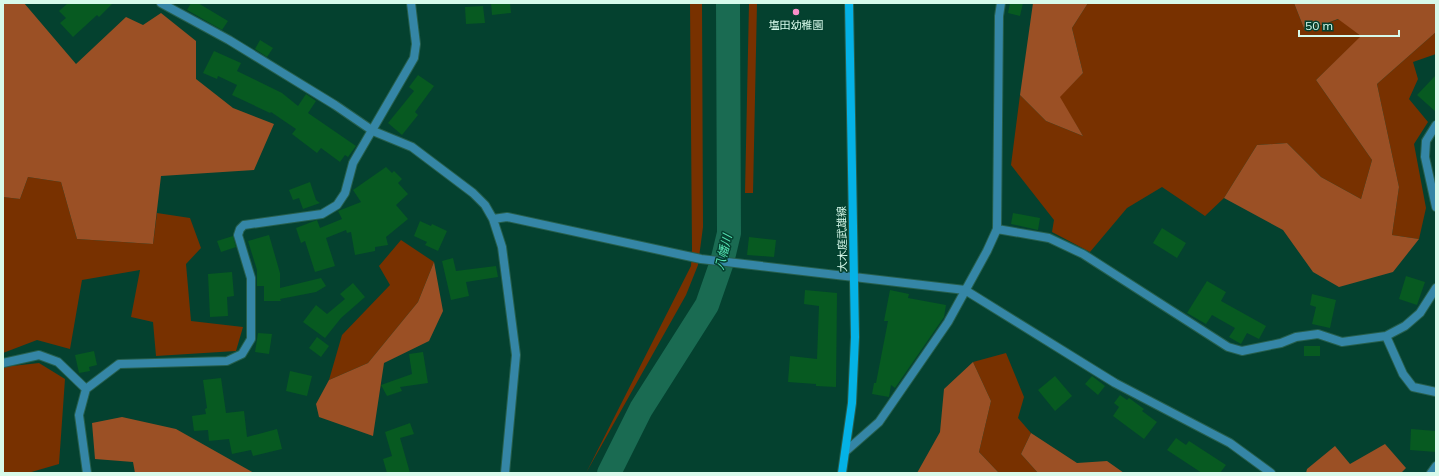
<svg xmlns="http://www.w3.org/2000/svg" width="1439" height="476" font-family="Mulish,'Noto Sans JP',sans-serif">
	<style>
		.green { fill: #783100 }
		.forest { fill: #9b5025 }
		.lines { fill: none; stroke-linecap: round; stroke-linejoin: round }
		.river { stroke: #1a6b52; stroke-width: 24 }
		.building { fill: #075a21 }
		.street-casing { stroke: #265f4d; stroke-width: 10 }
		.secondary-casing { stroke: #265f4d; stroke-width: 10 }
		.street { stroke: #3586a6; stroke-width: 8 }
		.secondary { stroke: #04b2e6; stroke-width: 8 }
		.poi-dot { fill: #fa8fc8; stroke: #04412f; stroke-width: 1.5 }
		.labels { text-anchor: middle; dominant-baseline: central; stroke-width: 3; stroke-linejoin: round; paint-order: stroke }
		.poi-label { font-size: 11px; fill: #d7faeb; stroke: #04412f }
		.street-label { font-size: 11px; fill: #d7faeb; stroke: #04412f }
		.water-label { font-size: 12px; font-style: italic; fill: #55e2b3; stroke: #04412f }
	</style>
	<rect width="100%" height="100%" fill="#04412f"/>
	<path class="green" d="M 690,3 L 702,3 L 703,227 L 698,265 L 686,295 L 586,473 L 691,266 L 692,249 Z
		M 749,3 L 757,3 L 753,193 L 745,193 Z
		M 1088,3 L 1294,3 L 1305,31 L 1339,19 L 1362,36 L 1316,80 L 1372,160 L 1361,199 L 1321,177 L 1287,143 L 1257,145 L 1224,198 L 1205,216 L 1162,187 L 1127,208 L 1090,252 L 1052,232 L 1054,220 L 1011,165 L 1020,95 L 1046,121 L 1083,136 L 1059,97 L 1083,73 L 1072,28 Z
		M 1436,32 L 1436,54 L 1413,62 L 1418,79 L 1409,99 L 1428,122 L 1414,144 L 1426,208 L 1419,239 L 1392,235 L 1399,187 L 1377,84 Z
		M 28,177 L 61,182 L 77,239 L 153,244 L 157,213 L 190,218 L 201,248 L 186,264 L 191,321 L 243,327 L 236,351 L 156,356 L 153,322 L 131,317 L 140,270 L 82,280 L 70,349 L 37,340 L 3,353 L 3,197 L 20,199 Z
		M 401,240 L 434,262 L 418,302 L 368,363 L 329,380 L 342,335 L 390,285 L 379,266 Z
		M 1006,353 L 1024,397 L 1018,418 L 1031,433 L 1021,454 L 1038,473 L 999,473 L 979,452 L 991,401 L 973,362 Z
		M 39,363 L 65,379 L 59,464 L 28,473 L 3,473 L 3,367 Z"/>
	<path class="forest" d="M 3,3 L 24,3 L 76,64 L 126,17 L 143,25 L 161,13 L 196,41 L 196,79 L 233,108 L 274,124 L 254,170 L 161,176 L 153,244 L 77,239 L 61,182 L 28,177 L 20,199 L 3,197 Z
		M 1033,3 L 1088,3 L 1072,28 L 1083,73 L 1060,97 L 1083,136 L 1046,121 L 1020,95 Z
		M 1294,3 L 1436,3 L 1436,32 L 1377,84 L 1399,187 L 1392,235 L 1419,239 L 1393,272 L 1339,287 L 1313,272 L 1283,230 L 1224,198 L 1257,145 L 1287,143 L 1321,177 L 1361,199 L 1372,160 L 1316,80 L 1361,36 L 1338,19 L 1305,31 Z
		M 434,262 L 443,311 L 429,341 L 384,363 L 373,436 L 319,417 L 316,404 L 329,380 L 368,363 L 418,302 Z
		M 973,362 L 991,401 L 979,452 L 999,473 L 917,473 L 940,432 L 944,389 Z
		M 122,417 L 176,429 L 254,473 L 135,473 L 133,462 L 95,459 L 92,423 Z
		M 1031,433 L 1077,463 L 1107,461 L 1124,473 L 1038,473 L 1021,454 Z
		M 1385,444 L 1406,468 L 1401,473 L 1306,473 L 1307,469 L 1335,446 L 1350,464 Z"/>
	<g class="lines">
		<path class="river" d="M 609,473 L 641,409 L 707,305 L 722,262 L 729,233 L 728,3"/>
	</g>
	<path class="building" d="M 68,3 L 113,3 L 99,17 L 97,15 L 73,37 L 60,23 L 66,18 L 59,11 Z
		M 191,3 L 198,3 L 228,21 L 222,30 L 187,10 Z
		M 491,3 L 510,3 L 511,13 L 492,15 Z
		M 1010,3 L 1023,3 L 1020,16 L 1008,13 Z
		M 483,6 L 485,23 L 466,24 L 465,7 Z
		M 260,40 L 273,48 L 267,57 L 255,49 Z
		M 214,51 L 241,63 L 237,71 L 282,93 L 298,106 L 306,94 L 316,101 L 308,113 L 356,146 L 348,157 L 345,155 L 340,162 L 321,148 L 317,153 L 292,134 L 296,129 L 271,112 L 270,113 L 232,95 L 237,85 L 218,76 L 217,79 L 203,73 Z
		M 418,75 L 434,86 L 415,112 L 418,115 L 402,135 L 388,123 L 414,91 L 409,87 Z
		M 1436,75 L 1436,112 L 1417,95 Z
		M 386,167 L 392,173 L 394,171 L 402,179 L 398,183 L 408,194 L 396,205 L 408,219 L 386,237 L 388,245 L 375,247 L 375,251 L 355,255 L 351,232 L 347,233 L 346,230 L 326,238 L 335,266 L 315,272 L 305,241 L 301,243 L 296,228 L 317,220 L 320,228 L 342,219 L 338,211 L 361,202 L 353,190 Z
		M 310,182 L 316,200 L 320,203 L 303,209 L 299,198 L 293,200 L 289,190 Z
		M 1013,213 L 1040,218 L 1038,230 L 1011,224 Z
		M 420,221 L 431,226 L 432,224 L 447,231 L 438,251 L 425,245 L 427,242 L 414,236 Z
		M 1162,228 L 1186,243 L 1177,258 L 1153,243 Z
		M 269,235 L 280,273 L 280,288 L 321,278 L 326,286 L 316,292 L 280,299 L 281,301 L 264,301 L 264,286 L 257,286 L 257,270 L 248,241 Z
		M 233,236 L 236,247 L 221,252 L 217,241 Z
		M 749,237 L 776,240 L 774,257 L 747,255 Z
		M 453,258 L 456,271 L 496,266 L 498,277 L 466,282 L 469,296 L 451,300 L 442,261 Z
		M 232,272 L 234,296 L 227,297 L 228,316 L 210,317 L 208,274 Z
		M 1406,276 L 1425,282 L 1417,305 L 1399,299 Z
		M 1207,281 L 1226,292 L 1221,301 L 1266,326 L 1259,339 L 1247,333 L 1241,344 L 1229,337 L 1235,328 L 1212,315 L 1206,324 L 1187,313 Z
		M 353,283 L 365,297 L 341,318 L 325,338 L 303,322 L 316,305 L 327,314 L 345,299 L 340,294 Z
		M 805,290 L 837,293 L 836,387 L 816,386 L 816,384 L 788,382 L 790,356 L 817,359 L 819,306 L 804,304 Z
		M 890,290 L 909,294 L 908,298 L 946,305 L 944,317 L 895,388 L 891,385 L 889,397 L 872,394 L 874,383 L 876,383 L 888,321 L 884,321 Z
		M 1312,294 L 1336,300 L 1330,328 L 1312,324 L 1316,307 L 1310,305 Z
		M 258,333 L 272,334 L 269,354 L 255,352 Z
		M 317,337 L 329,346 L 321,357 L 309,348 Z
		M 1304,346 L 1320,346 L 1320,356 L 1304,356 Z
		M 94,351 L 97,365 L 89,367 L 90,371 L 79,373 L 75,355 Z
		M 423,352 L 428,383 L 400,387 L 402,391 L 387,396 L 381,385 L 412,374 L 409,354 Z
		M 290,371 L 312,376 L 307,396 L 286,391 Z
		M 1055,376 L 1072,396 L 1055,411 L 1038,390 Z
		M 1092,376 L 1105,386 L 1098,395 L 1085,384 Z
		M 221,378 L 226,413 L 244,411 L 247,437 L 277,429 L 282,449 L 253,456 L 251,450 L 232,454 L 229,439 L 209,441 L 208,430 L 194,431 L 192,416 L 206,414 L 205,409 L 207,408 L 203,380 Z
		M 1120,395 L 1127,400 L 1129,398 L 1144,409 L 1142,411 L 1157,422 L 1144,439 L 1113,416 L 1119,407 L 1114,403 Z
		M 410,423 L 414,434 L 400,438 L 410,473 L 387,473 L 383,459 L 392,456 L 385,432 Z
		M 1411,429 L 1436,431 L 1436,452 L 1410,450 Z
		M 1176,438 L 1186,445 L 1189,441 L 1226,465 L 1220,473 L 1202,473 L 1167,450 Z"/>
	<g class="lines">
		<g class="street-casing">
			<path id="street" d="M 161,3 L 229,40 L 335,105 L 373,131 L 412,147 L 473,193 L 485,205 L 493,219 L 502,247 L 516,355 L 505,473
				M 1436,125 L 1426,141 L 1425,157 L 1436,207
				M 493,219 L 507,217 L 701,259 L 965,290 L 1115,383 L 1230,443 L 1271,473
				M 997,229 L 1049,238 L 1083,254 L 1228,347 L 1242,351 L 1281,343 L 1296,337 L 1318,334 L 1342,342 L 1386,336 L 1405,326 L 1420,313 L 1436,288
				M 1386,336 L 1403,374 L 1413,387 L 1436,392
				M 3,363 L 39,355 L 58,362 L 86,389
				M 846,451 L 879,422 L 948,322 L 987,251 L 997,229 L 999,16 L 1001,3
				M 87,473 L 79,415 L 86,389 L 119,364 L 227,361 L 242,354 L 251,339 L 251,278 L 238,235 L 240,229 L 244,225 L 322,214 L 337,205 L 345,193 L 353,163 L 414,58 L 416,44 L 411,3
				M 1431,473 L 1436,466"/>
		</g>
		<g class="secondary-casing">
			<path id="secondary" d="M 842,473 L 852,403 L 855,337 L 849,3"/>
		</g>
		<use href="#street" class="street"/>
		<use href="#secondary" class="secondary"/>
	</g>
	<circle class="poi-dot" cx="796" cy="12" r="4"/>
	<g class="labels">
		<g class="poi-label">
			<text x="796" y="25">塩田幼稚園</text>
		</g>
		<g class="street-label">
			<text transform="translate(842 239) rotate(-91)">大木庭武雄線</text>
		</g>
		<g class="water-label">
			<text transform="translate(723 252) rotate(-76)">八幡川</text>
		</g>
	</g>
	<rect width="1439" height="476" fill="none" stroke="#d7faeb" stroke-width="8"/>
	<path d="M1299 30v6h100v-6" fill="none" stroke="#d7faeb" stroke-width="2"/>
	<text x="1305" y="30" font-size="12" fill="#d7faeb" stroke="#04412f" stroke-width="3" paint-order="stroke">50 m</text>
</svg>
